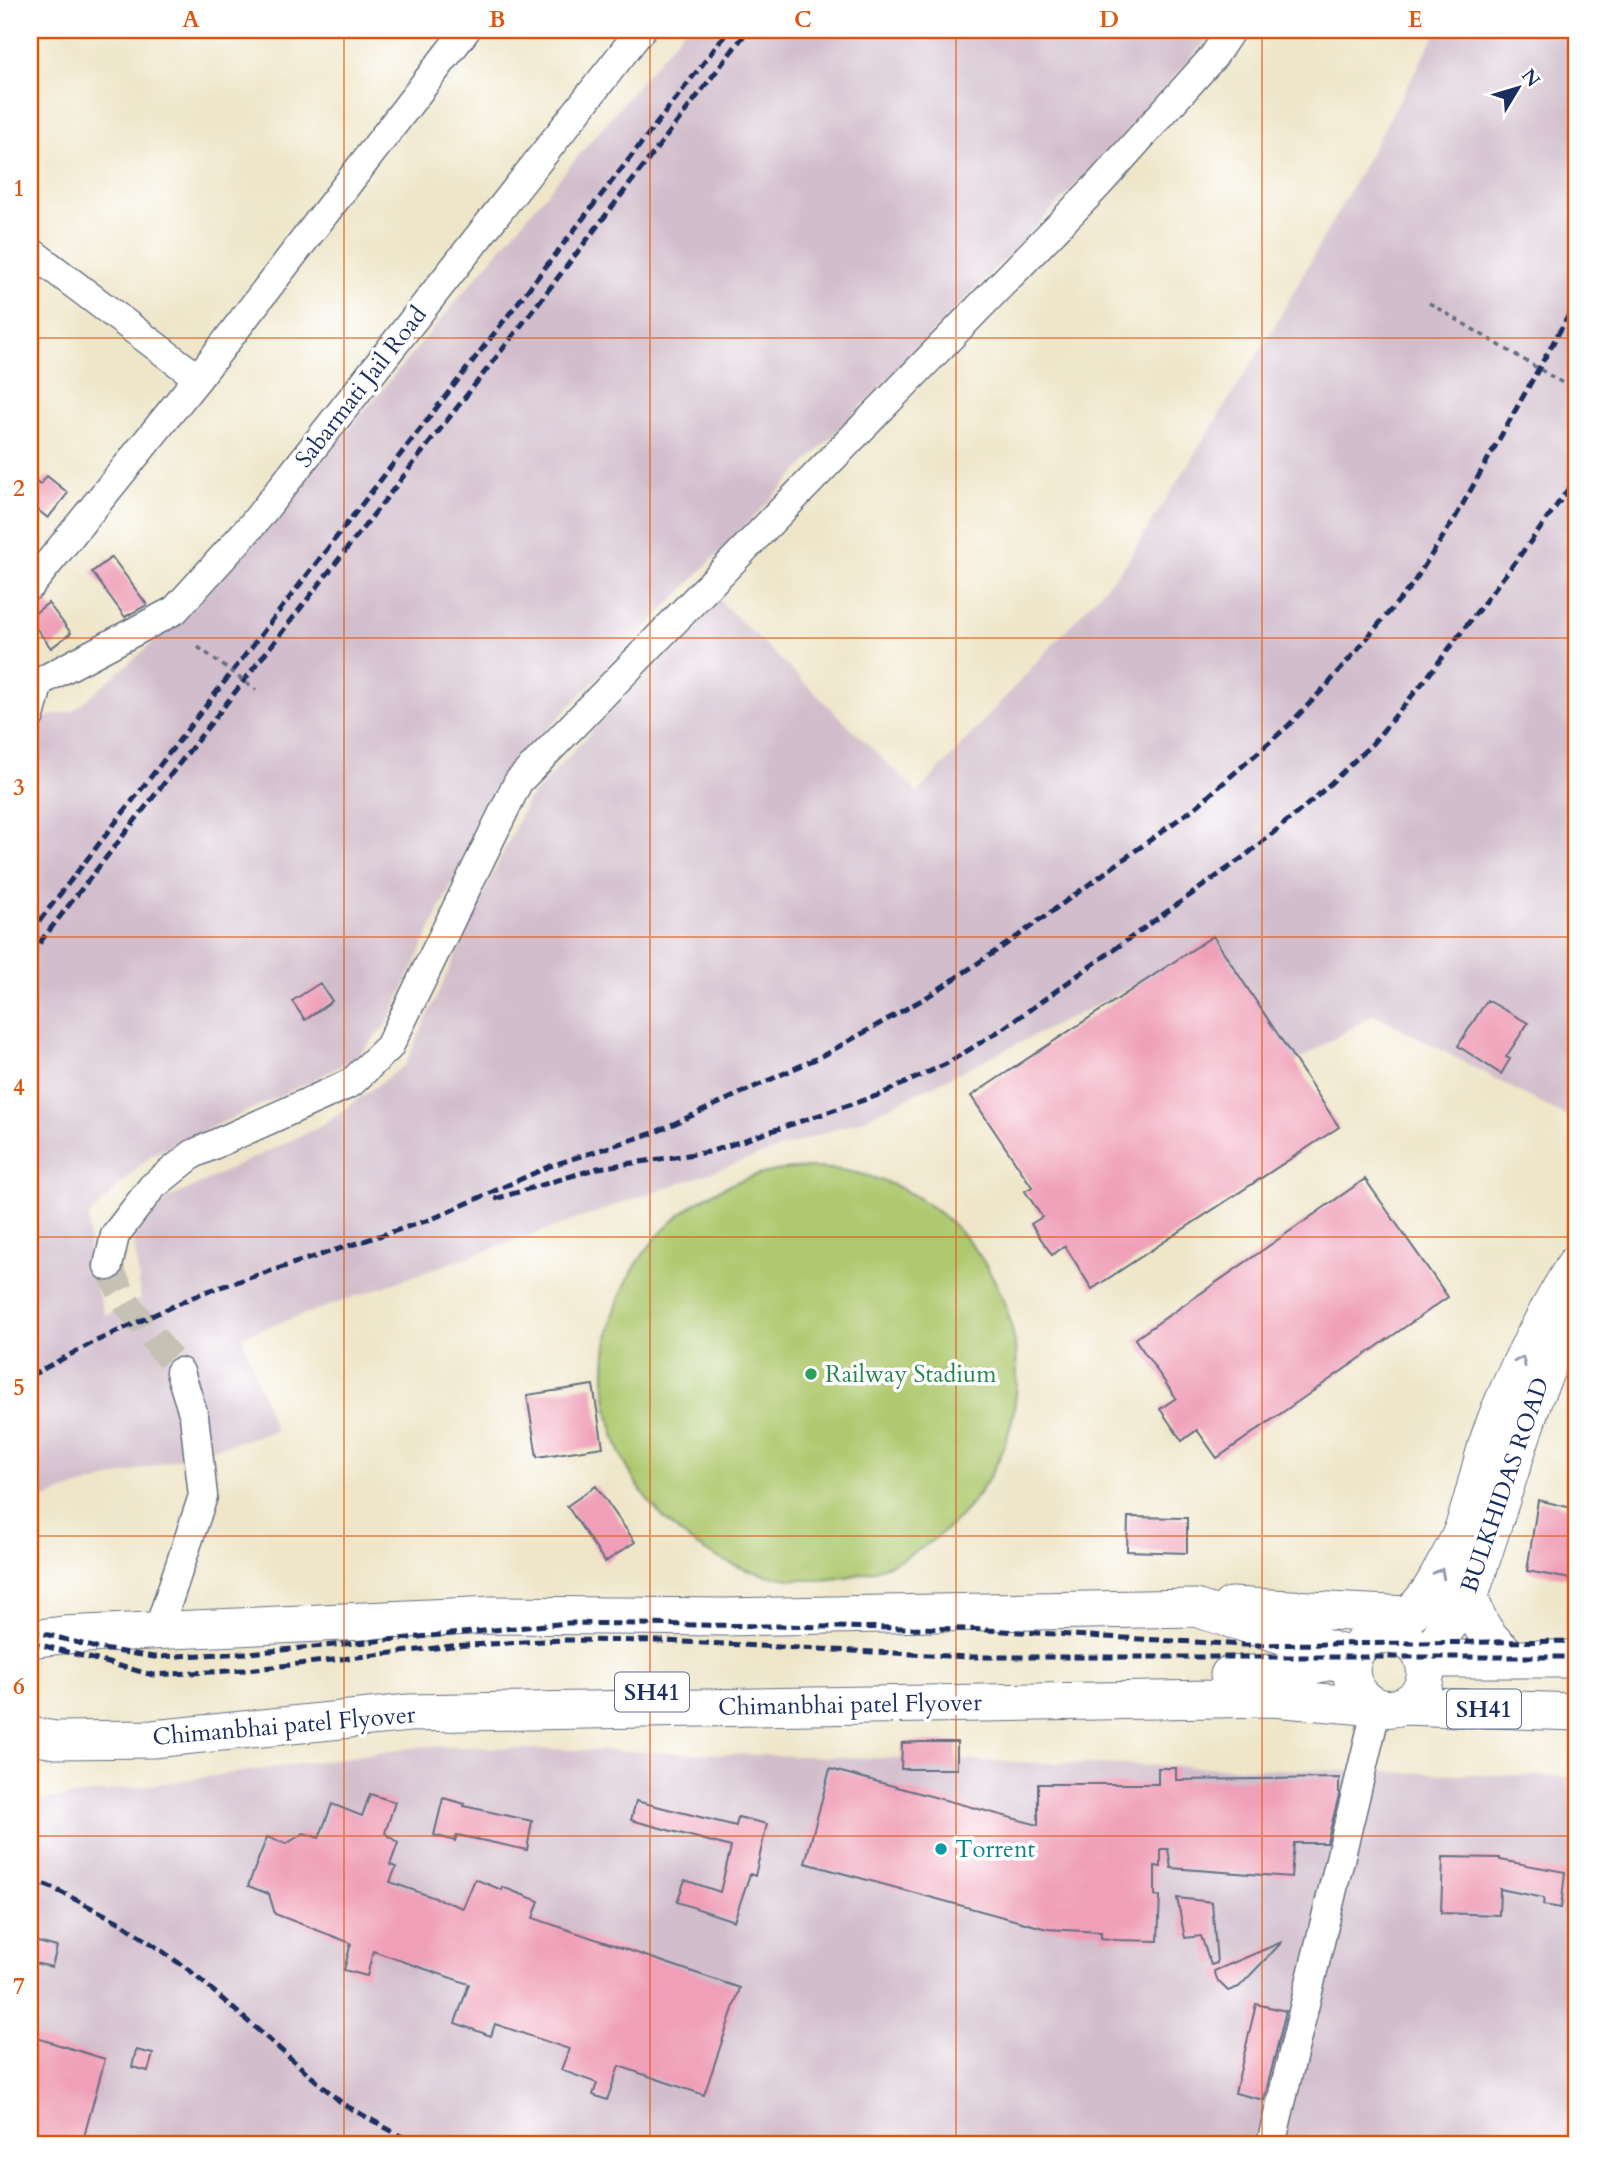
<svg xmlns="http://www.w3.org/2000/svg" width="1606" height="2174" font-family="Cardo,serif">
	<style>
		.industrial { fill: #d1bdcb }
		.grass { fill: #afc96f; stroke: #657c66; stroke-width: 2 }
		.building { fill: #ef9fb7 }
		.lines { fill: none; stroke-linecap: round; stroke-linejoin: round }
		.minor-tunnel { stroke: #c5c1b4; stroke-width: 28; stroke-dasharray: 28 14; stroke-linecap: butt }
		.minor-casing { stroke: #656f83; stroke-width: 31 }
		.major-casing { stroke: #656f83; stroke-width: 39 }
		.minor { stroke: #fff; stroke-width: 28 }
		.major { stroke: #fff; stroke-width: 37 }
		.rail { stroke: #1b2f5e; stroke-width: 5; stroke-dasharray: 10 5; stroke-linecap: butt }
		.path-bridge { stroke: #656f83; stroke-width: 3.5; stroke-dasharray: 5 5; stroke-linecap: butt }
		.oneway { stroke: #8d97ae }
		.grid { fill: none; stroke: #de5710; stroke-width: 2; stroke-opacity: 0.55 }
		.leisure-dot { fill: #2e9e5b; stroke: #fff; stroke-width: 2.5 }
		.culture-dot { fill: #0f9aa8; stroke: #fff; stroke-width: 2.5 }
		.labels { text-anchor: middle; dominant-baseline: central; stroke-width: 7; stroke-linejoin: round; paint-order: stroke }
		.shield { fill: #fff; stroke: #5f6d8e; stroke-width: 2 }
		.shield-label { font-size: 23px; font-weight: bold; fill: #1b2f5e }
		.street-label { font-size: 24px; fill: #1b2f5e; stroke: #fff }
		.leisure-label { font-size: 24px; fill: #27864d; stroke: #fff; text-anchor: start }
		.culture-label { font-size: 24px; fill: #0d838f; stroke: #fff; text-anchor: start }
		.neatline { fill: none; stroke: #de5710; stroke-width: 2.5 }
		.grid-label { font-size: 23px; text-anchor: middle; font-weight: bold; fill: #de5710 }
	</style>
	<rect width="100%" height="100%" fill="#fff"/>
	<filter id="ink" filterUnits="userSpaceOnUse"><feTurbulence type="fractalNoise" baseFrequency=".0143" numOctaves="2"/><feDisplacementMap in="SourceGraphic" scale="14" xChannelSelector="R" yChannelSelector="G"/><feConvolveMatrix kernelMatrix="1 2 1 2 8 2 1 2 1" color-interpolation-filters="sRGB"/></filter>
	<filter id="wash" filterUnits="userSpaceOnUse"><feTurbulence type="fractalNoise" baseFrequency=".00686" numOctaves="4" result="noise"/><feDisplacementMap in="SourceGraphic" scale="28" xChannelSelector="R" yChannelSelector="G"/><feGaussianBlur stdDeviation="1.57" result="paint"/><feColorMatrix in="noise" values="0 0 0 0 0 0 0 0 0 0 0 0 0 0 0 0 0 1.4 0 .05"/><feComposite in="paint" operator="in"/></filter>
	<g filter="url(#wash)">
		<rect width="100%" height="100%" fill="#efe6c9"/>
		<path class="industrial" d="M 684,30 L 1215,30 L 1113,147 L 535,742 L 478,827 L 387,1024 L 357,1057 L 308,1083 L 151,1155 L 89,1216 L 88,1264 L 105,1315 L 141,1299 L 133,1235 L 169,1198 L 323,1125 L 405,1065 L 527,801 L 716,597 L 918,793 L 1124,566 L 1272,331 L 1438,30 L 1576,30 L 1576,1122 L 1374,1014 L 1258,1085 L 1184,962 L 864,1119 L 242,1336 L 275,1431 L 64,1491 L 30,1506 L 30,721 L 73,711 L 195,607 L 344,435 Z
			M 426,1746 L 1576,1777 L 1576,2144 L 30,2144 L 30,1802 Z"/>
		<path class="grass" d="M605 1374a206 206 0 1 1 412 0a206 206 0 1 1-412 0Z"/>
		<g id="blocks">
			<path class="building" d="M 47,476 L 68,493 L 48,518 L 30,504 L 30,477 L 40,485 Z
				M 112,557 L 147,605 L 125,617 L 92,572 Z
				M 48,603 L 71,633 L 51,648 L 30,620 L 30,617 Z
				M 1213,936 L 1339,1127 L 1092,1289 L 1065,1246 L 1052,1255 L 1031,1224 L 1042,1217 L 1025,1191 L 1032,1187 L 971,1096 Z
				M 320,983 L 332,1001 L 305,1020 L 292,1001 Z
				M 1487,1000 L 1528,1023 L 1506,1057 L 1510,1059 L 1501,1074 L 1458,1046 Z
				M 1365,1179 L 1448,1297 L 1217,1458 L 1197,1430 L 1182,1441 L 1160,1409 L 1176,1398 L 1135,1339 Z
				M 593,1385 L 603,1447 L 537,1457 L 527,1395 Z
				M 596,1486 L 635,1542 L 605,1562 L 567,1506 Z
				M 1538,1500 L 1576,1509 L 1576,1580 L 1527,1571 Z
				M 1128,1517 L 1187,1518 L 1187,1553 L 1127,1551 Z
				M 920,1742 L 957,1742 L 957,1769 L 901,1769 L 902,1743 Z
				M 1158,1768 L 1176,1768 L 1176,1780 L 1339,1778 L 1339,1795 L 1327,1843 L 1294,1843 L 1291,1877 L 1171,1868 L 1168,1849 L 1161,1849 L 1161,1867 L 1155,1866 L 1155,1896 L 1160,1896 L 1158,1941 L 1117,1940 L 1101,1938 L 1101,1932 L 1047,1929 L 805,1863 L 830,1769 L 1038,1825 L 1038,1784 L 1158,1784 Z
				M 370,1794 L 395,1802 L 385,1833 L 398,1843 L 390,1865 L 396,1867 L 390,1882 L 463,1908 L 475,1879 L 502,1890 L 502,1887 L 539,1901 L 533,1918 L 740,1988 L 704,2095 L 619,2066 L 607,2100 L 593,2095 L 597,2083 L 561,2070 L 569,2049 L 495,2024 L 491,2036 L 455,2023 L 469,1984 L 373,1951 L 367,1976 L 344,1970 L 351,1943 L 275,1914 L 269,1894 L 248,1886 L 267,1837 L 286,1844 L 304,1833 L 319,1838 L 332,1804 L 362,1816 Z
				M 443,1798 L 465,1804 L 464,1806 L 532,1821 L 527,1850 L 457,1835 L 455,1841 L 434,1835 Z
				M 636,1801 L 736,1826 L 738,1817 L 767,1824 L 755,1876 L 750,1874 L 734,1921 L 677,1902 L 685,1880 L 720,1892 L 731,1847 L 631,1820 Z
				M 1443,1857 L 1500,1858 L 1500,1860 L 1565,1872 L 1561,1908 L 1543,1905 L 1544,1898 L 1500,1889 L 1499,1915 L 1441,1913 Z
				M 1177,1898 L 1212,1902 L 1217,1963 L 1211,1965 L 1201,1936 L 1185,1938 Z
				M 30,1940 L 57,1947 L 52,1967 L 30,1962 Z
				M 1282,1942 L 1239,1987 L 1228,1991 L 1218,1981 L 1214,1971 Z
				M 1256,2004 L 1286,2011 L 1264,2100 L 1235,2093 Z
				M 30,2036 L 105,2059 L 82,2144 L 30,2144 Z
				M 136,2050 L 153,2054 L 148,2071 L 132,2067 Z"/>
		</g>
	</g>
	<g filter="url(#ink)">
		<use href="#blocks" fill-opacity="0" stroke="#656f83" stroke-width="2"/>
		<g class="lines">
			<path class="minor-tunnel" d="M 108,1266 L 127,1304 L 180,1372"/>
			<g class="minor-casing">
				<path id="minor" d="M 30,251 L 198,378
					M 30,586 L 198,378 L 466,30
					M 30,687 L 175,610 L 253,524 L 641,30
					M 30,716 L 39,682
					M 108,1266 L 115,1235 L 152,1187 L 193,1154 L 351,1083 L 389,1047 L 518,782 L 1098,185 L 1213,57 L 1231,30
					M 158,1631 L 203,1496 L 194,1416 L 180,1372
					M 1271,2144 L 1377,1707"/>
			</g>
			<g class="major-casing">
				<path id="major" d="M 1470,1595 C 1476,1624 1490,1642 1513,1659
					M 1231,1606 L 1408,1615
					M 1375,1635 C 1429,1628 1442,1690 1402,1706 C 1373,1717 1344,1688 1353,1659 C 1359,1638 1388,1629 1405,1617 C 1417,1609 1429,1594 1436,1581 C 1444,1566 1454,1550 1461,1534 C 1474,1502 1479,1466 1491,1433 C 1513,1373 1543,1317 1576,1263
					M 30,1639 L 63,1635 L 493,1615 L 726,1617 L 1195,1608 L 1353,1657
					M 1424,1659 L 1470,1595 L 1535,1395 L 1569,1318
					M 1424,1659 L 1576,1659
					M 1229,1675 L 1275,1673 L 1352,1657
					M 1402,1706 L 1576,1712
					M 30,1736 L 56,1740 L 153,1739 L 409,1713 L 1273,1698 L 1377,1707"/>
			</g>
			<use href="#minor" class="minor"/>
			<use href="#major" class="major"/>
			<path class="rail" d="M 30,933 L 729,30
				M 30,955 L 523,323 L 748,30
				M 495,1199 L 598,1168 L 709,1152 L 879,1095 L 946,1064 L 1004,1028 L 1245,856 L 1314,799 L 1372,744 L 1425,680 L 1537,533 L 1576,478
				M 30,1376 L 94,1342 L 202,1293 L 432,1219 L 550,1166 L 656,1132 L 824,1055 L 927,997 L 1011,941 L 1197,806 L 1288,726 L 1329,683 L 1412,585 L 1455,518 L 1576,302
				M 30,1630 L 97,1648 L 154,1657 L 249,1653 L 568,1623 L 968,1629 L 1245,1645 L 1576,1641
				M 30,1642 L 153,1675 L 247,1670 L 452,1646 L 562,1640 L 666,1641 L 968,1657 L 1576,1657
				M 30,1879 L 55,1889 L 123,1924 L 189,1970 L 343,2104 L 415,2144"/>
			<path class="path-bridge" d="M 1429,303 L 1576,391
				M 198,647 L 256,690"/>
		</g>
		<defs><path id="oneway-chevron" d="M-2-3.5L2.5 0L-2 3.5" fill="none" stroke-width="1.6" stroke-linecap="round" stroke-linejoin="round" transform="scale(1.75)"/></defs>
		<g class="oneway">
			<use href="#oneway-chevron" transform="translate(1521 1361) rotate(-66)"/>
			<use href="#oneway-chevron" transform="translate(1440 1573) rotate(-62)"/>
		</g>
	</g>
	<path class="grid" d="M 344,30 L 344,2144M 650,30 L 650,2144M 956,30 L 956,2144M 1262,30 L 1262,2144M 30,338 L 1576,338M 30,638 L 1576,638M 30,937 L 1576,937M 30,1237 L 1576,1237M 30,1536 L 1576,1536M 30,1836 L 1576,1836"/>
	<circle class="leisure-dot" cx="811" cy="1374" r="7"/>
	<circle class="culture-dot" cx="941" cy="1849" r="7"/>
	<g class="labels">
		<g class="shield">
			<rect x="615" y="1672.5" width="74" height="39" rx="5"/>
			<rect x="1447" y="1689.5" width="74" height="39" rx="5"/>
		</g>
		<g class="shield-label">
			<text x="652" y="1692">SH41</text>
			<text x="1484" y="1709">SH41</text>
		</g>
		<g class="street-label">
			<text transform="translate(361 387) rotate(-52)">Sabarmati Jail Road</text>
			<text transform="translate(1505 1485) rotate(-71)">BULKHIDAS ROAD</text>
			<text transform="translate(850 1705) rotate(-1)">Chimanbhai patel Flyover</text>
			<text transform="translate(284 1726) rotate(-5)">Chimanbhai patel Flyover</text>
		</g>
		<g class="leisure-label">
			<text x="825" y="1374">Railway Stadium</text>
		</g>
		<g class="culture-label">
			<text x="955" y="1849">Torrent</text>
		</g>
	</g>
	<rect width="1606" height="2174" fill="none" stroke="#fff" stroke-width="77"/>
	<g transform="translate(1518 88) rotate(52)" stroke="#ffffff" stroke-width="5" paint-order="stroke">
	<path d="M0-5L12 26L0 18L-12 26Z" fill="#1b2f5e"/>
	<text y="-10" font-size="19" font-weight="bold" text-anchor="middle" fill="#1b2f5e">N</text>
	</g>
	<rect x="38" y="38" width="1530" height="2098" class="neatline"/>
	<g class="grid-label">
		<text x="191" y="27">A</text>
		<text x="497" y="27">B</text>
		<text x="803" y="27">C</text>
		<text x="1109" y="27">D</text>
		<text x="1415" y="27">E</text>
		<text x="19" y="196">1</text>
		<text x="19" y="496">2</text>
		<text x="19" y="795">3</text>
		<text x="19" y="1095">4</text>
		<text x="19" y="1395">5</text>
		<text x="19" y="1694">6</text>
		<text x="19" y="1994">7</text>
	</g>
</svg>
